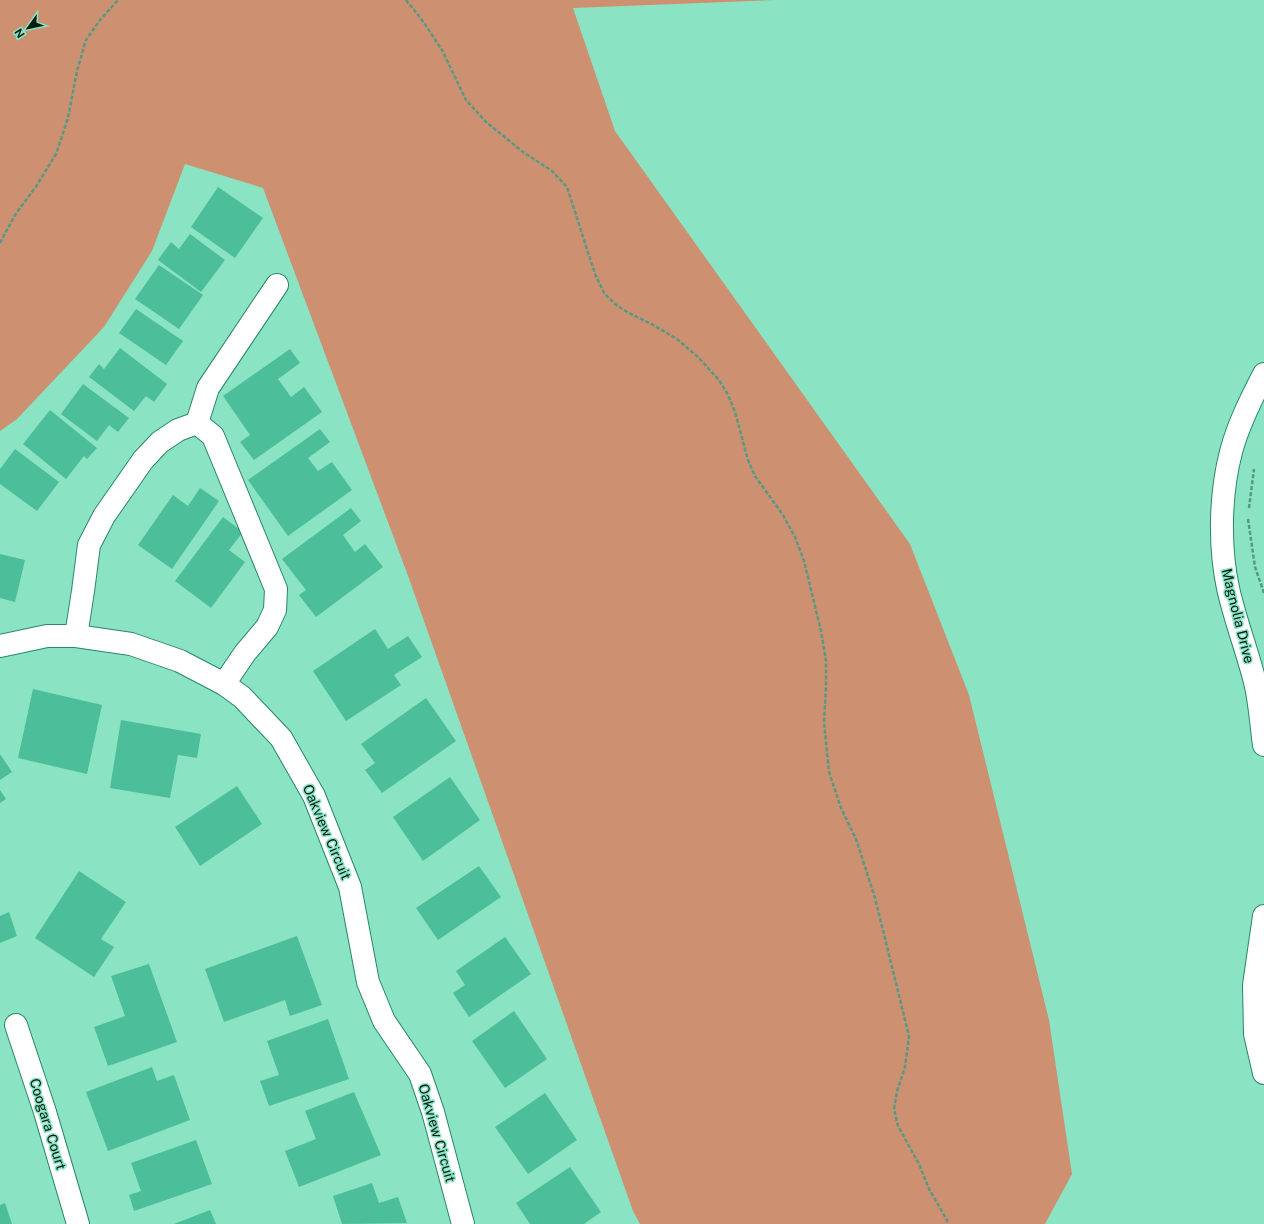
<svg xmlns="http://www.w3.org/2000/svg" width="1264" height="1224" font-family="'Public Sans',sans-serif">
	<rect width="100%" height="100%" fill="#8ae3c3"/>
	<path fill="#cd9172" d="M0,0H775L573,8L615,131L910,544L969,695L1049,1020L1072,1174L1045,1224H640L633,1211L407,573L263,188L185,164L152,251L104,327L17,419L0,431Z"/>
	<g fill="#4dbe9a">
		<path d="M218,187L263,218L235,258L191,227Z"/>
		<path d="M190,234L225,260L201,292L158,260L171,242L179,249Z"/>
		<path d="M159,265L203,295L179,329L135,299Z"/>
		<path d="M136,309L183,341L166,365L119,333Z"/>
		<path d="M120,348L167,384L154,402L146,396L134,411L89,377L99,364L104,369Z"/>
		<path d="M290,349L300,363L278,379L291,397L304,387L322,412L254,460L240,442L250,435L223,396Z"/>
		<path d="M83,384L129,418L118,432L109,425L97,441L61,414Z"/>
		<path d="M50,410L97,448L87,459L84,456L66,479L23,444Z"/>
		<path d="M320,429L330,442L308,458L318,471L332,462L352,490L288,536L248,480Z"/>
		<path d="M15,449L59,482L37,511L0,484V469Z"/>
		<path d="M200,488L219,501L172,569L138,545L173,495L188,506Z"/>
		<path d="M351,508L361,521L343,535L355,552L365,544L383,567L316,617L299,595L306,590L282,559Z"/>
		<path d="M223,517L243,532L229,550L245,562L211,608L175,581Z"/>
		<path d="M0,554L25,560L15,602L0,598Z"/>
		<path d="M375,629L388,649L408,636L422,657L394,675L401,685L346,721L313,671Z"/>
		<path d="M33,689L102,705L87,774L18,758Z"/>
		<path d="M426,698L456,741L382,793L365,770L375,763L361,744Z"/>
		<path d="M121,720L201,734L197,758L178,755L170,798L110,788Z"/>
		<path d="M0,754L12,772L0,780Z"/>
		<path d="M450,777L480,820L423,861L393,817Z"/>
		<path d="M237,786L262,824L200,866L175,827Z"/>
		<path d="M0,790L6,799L0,803Z"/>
		<path d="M479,866L501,897L438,940L416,908Z"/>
		<path d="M79,871L126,902L101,939L114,947L94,977L35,938Z"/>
		<path d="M9,912L17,936L0,943V916Z"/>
		<path d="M297,936L322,1005L290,1016L285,1000L224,1022L205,969Z"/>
		<path d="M505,937L531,974L469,1017L453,993L465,985L456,971Z"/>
		<path d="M149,964L177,1042L108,1066L94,1027L125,1016L111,976Z"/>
		<path d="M514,1011L547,1059L505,1088L472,1041Z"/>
		<path d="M328,1019L349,1079L269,1106L260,1081L279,1075L267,1041Z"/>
		<path d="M152,1067L157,1081L174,1075L190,1120L108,1151L86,1092Z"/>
		<path d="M354,1092L381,1155L299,1187L285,1151L316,1139L305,1111Z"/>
		<path d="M545,1093L577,1140L528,1174L495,1127Z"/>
		<path d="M196,1140L212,1184L134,1211L129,1195L141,1191L131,1163Z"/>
		<path d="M570,1167L601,1212L584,1224H530L516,1203Z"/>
		<path d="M372,1183L379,1203L398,1197L407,1223L342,1224L333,1196Z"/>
		<path d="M5,1203L12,1224H0V1205Z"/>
		<path d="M210,1210L216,1224H174Z"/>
	</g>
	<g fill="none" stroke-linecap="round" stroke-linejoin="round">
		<defs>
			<g id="minor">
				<path d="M1264,374C1251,399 1238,425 1231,452C1220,494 1219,546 1228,588C1235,620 1247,650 1255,682C1260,702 1261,724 1264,745"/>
				<path d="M197,423L208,388L277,285"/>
				<path d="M76,636L83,591L89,545L104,516L143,460L160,442L178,430L197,423L213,436L276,589L275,610L267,627L245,653L224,684"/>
				<path d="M0,646L47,636H76L131,644L180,661L224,684L242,697L281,738L314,796L350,887L368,982L384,1021L420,1074L433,1112L463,1224"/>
				<path d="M1264,916L1254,985L1255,1034L1264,1073"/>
				<path d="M16,1025L45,1112L78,1224"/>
			</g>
		</defs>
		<use href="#minor" stroke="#28876a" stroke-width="24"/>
		<g stroke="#579982" stroke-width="2.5" stroke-dasharray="4 2" stroke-linecap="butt">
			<path d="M406,0L422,20L442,50L466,100L486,122L523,152L552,171L567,187L595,274L604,293L615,304L627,312L655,326L677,339L698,357L719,380L728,395L735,412L748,460L755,476L783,515L795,537L804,561L821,631L826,661V688L824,722L829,772L841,808L856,839L875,898L909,1036L905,1067L897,1091L894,1109L898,1126L919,1164L929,1189L947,1220V1224"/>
			<path d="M0,243L15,215L37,185L56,154L68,118L77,71L86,40L100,20L118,0"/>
			<path d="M1249,508L1254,469"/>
			<path d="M1248,519L1255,567L1264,593"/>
		</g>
		<use href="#minor" stroke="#fff" stroke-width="22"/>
	</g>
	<g text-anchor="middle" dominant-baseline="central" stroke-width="3" stroke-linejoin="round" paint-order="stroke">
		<g font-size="14" fill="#011c13" stroke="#8ae3c3">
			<text transform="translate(1238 616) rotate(76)">Magnolia Drive</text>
			<text transform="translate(327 832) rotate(67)">Oakview Circuit</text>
			<text transform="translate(48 1124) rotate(73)">Coogara Court</text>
			<text transform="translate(437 1133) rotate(74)">Oakview Circuit</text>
		</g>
	</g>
	<g transform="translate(28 28) rotate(237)" stroke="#8ae3c3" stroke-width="3" paint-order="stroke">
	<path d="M0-3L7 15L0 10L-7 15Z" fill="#011c13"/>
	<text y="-6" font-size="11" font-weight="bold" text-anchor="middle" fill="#011c13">N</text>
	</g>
</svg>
